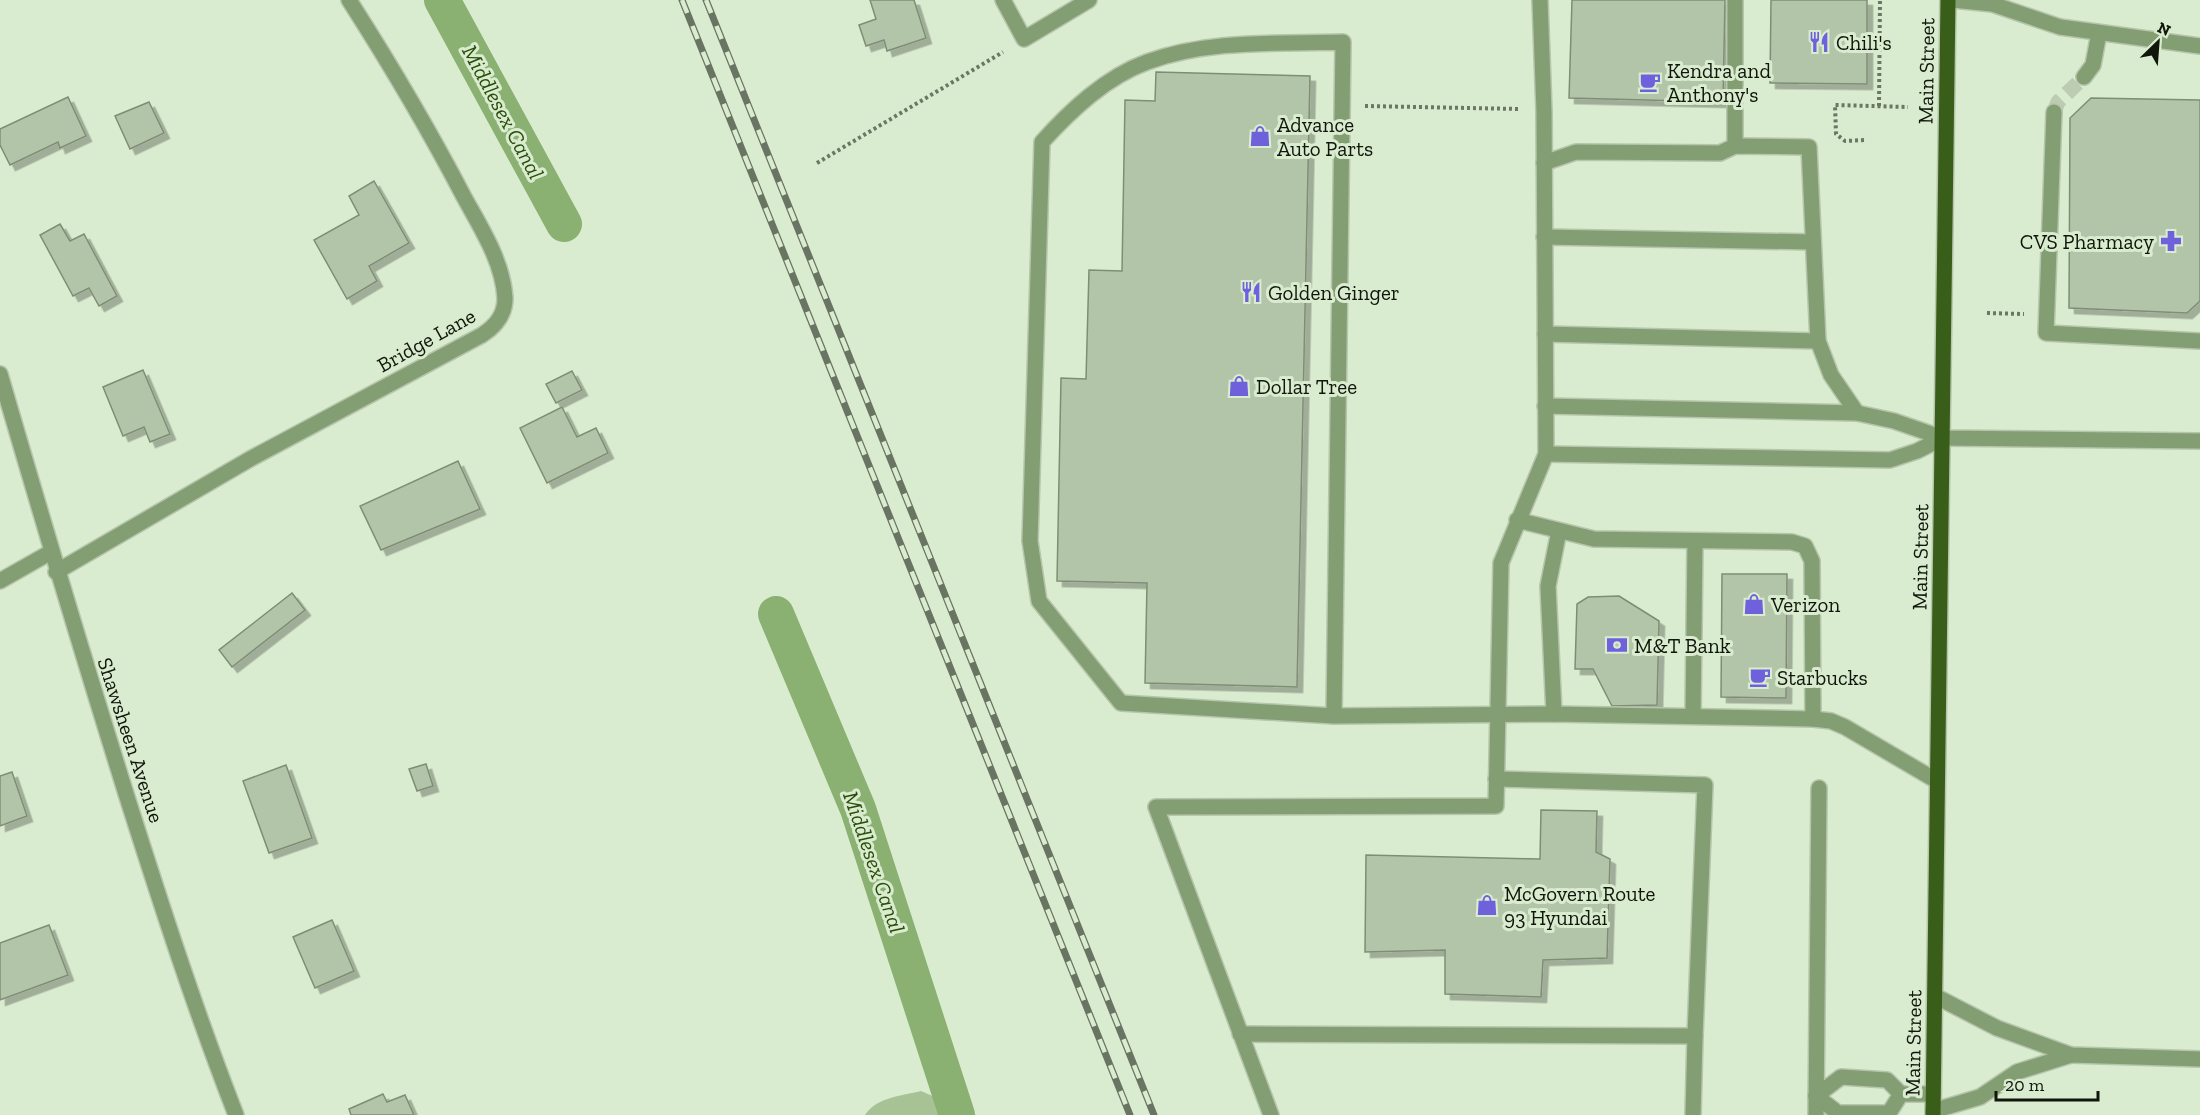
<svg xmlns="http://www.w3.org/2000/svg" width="2200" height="1115" font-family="'Zilla Slab',serif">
	<defs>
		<filter id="shadow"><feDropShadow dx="5.5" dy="5.5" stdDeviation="0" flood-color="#0004"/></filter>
	</defs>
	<rect width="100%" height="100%" fill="#daeccf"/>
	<path fill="#a7c396" d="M921,1091L976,1115H865C877,1097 901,1096 921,1091Z"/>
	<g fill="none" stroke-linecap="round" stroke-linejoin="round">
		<g stroke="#8ab072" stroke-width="36">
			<path d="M442,0L564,224"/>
			<path d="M776,614L858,809L957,1115"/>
		</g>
	</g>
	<g fill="#b3c5a8" stroke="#7e8e74" stroke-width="1.5" filter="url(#shadow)">
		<path d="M870,0H914L926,38L887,51L884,40L866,46L859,25L876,19Z"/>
		<path d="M1572,0H1725L1723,102L1569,98Z"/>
		<path d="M1771,0H1867V84L1770,83Z"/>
		<path d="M1156,72L1310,76L1297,687L1145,683L1147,583L1057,581L1061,378L1086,379L1089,270L1122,271L1125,100L1155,101Z"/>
		<path d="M68,97L86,136L60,148L58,142L10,165L0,145V129Z"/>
		<path d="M2091,98L2200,100V301L2187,313L2069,308L2070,118Z"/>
		<path d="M149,102L164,133L130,149L115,116Z"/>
		<path d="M374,181L409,243L369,266L377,281L347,299L314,240L359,215L349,196Z"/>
		<path d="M60,224L70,241L84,234L117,296L99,306L89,288L73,296L40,235Z"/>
		<path d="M143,370L170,434L150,442L144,427L123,436L103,387Z"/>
		<path d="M572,371L582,390L556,403L546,384Z"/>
		<path d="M562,407L577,437L596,428L608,453L547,483L520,428Z"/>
		<path d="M458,461L480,509L381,550L360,506Z"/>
		<path d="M1722,574H1787L1786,698L1721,697Z"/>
		<path d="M292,593L305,610L232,667L219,650Z"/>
		<path d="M1619,596L1659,621L1657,705L1612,706L1593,669H1575L1577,604L1588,597Z"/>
		<path d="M426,764L433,786L417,791L409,769Z"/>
		<path d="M286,765L312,838L269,853L243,781Z"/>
		<path d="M12,772L27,816L0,826V776Z"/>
		<path d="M1541,810L1597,811L1596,852L1610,859L1607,958L1543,960L1541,997L1445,994V950L1365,952L1366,855L1540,859Z"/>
		<path d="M332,920L354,971L315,988L293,937Z"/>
		<path d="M49,925L68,975L0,1000V943Z"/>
		<path d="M383,1094L387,1102L405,1095L414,1115H351L349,1109Z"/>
	</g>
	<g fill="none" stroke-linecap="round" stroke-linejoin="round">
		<path stroke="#bcccb2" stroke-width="15" stroke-dasharray="15 8" stroke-linecap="butt" d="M2054,112L2058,102L2084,77"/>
		<defs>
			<g id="minor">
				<path d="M1003,0L1024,39L1089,0"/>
				<path d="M1735,0V146"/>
				<path d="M1953,0L1992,4L2060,27L2200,46"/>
				<path d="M2084,77L2093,65L2099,33"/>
				<path d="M2054,112L2046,333L2200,341"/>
				<path d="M1544,163L1576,152L1720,153L1735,146L1809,147L1818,341L1831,375L1857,413"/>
				<path d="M1544,237L1813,242"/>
				<path d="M1545,334L1818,341"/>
				<path d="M0,374C41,515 83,656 127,797C161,904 195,1010 236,1115"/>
				<path d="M1545,406L1857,413L1894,421L1943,438L2200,441"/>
				<path d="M1546,454L1890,460L1917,451L1943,438"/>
				<path d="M56,572L250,459L482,335C496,326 505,315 505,298C503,262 481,228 464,197C429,130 390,64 349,0"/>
				<path d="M0,581L51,552"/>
				<path d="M1554,714L1548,586L1559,531"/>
				<path d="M1334,716L1343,42C1279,44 1209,39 1147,62C1106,77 1071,110 1042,142L1030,541L1039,601L1121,703L1334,716L1554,714L1813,719L1812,561L1805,546L1792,542L1594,539L1517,520"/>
				<path d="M1693,716L1695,541"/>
				<path d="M1813,719L1831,721L1845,727L1937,781"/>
				<path d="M1496,779L1705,785L1695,1036"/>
				<path d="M1935,996L1997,1028L2071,1055L2200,1059"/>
				<path d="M1240,1034L1695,1036L1693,1115"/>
				<path d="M1816,1096L1841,1077L1887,1080L1901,1094H1933"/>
				<path d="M1816,1096L1838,1113H1889L1901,1094"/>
				<path d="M1933,1111L1980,1097L2017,1072L2071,1055"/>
				<path d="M1271,1115L1156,807L1496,806L1501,563L1546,454L1544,112L1540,0"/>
				<path d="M1816,1115L1819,788"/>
			</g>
			<path id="major" d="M1933,1115L1948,0"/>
		</defs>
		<use href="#minor" stroke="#b6c5ac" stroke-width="18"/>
		<use href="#major" stroke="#b6c5ac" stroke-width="18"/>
		<g stroke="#6b7764" stroke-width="4" stroke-dasharray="3 3" stroke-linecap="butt">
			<path d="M1365,106L1520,109"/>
			<path d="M1879,106L1880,0"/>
			<path d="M1864,140L1845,141L1836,134L1835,105L1908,107"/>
			<path d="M817,163L1003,52"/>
			<path d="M1987,313L2024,314"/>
		</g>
		<use href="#minor" stroke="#839e72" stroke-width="15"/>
		<use href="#major" stroke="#395e1a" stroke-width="15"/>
		<defs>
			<g id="rail">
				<path d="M682,0L1130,1115"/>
				<path d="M706,0L1154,1115"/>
			</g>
		</defs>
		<use href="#rail" stroke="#697462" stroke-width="7"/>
		<use href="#rail" stroke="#daeccf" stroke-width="4.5" stroke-dasharray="14" stroke-linecap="butt"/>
	</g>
	<defs>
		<symbol id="restaurant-bare" viewBox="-9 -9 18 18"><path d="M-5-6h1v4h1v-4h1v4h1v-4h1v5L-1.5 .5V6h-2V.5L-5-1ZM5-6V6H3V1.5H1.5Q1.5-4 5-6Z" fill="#6e61db" stroke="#daeccf" stroke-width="2.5" paint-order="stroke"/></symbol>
		<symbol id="cafe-bare" viewBox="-9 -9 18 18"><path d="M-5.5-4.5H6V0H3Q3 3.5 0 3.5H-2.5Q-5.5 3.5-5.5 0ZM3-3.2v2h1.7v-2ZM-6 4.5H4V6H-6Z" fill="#6e61db" stroke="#daeccf" stroke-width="2.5" paint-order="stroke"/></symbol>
		<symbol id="shop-bare" viewBox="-9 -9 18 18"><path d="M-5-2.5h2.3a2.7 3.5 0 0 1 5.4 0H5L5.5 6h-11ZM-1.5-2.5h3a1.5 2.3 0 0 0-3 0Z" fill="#6e61db" stroke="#daeccf" stroke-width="2.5" paint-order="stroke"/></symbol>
		<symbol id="pharmacy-bare" viewBox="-9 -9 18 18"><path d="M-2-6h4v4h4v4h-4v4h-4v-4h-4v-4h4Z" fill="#6e61db" stroke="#daeccf" stroke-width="2.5" paint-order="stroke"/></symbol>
		<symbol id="bank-bare" viewBox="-9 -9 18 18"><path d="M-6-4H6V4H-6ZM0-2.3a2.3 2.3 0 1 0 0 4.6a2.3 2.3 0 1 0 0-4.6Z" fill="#6e61db" stroke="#daeccf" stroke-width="2.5" paint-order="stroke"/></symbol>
	</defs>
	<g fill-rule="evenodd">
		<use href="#restaurant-bare" x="1804" y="27" width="30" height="30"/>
		<use href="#cafe-bare" x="1635" y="67" width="30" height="30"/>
		<use href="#shop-bare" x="1245" y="121" width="30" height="30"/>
		<use href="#pharmacy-bare" x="2156" y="226" width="30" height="30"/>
		<use href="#restaurant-bare" x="1236" y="277" width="30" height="30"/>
		<use href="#shop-bare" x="1224" y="371" width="30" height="30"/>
		<use href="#shop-bare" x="1739" y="589" width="30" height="30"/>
		<use href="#bank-bare" x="1602" y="630" width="30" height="30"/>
		<use href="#cafe-bare" x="1745" y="662" width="30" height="30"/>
		<use href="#shop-bare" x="1472" y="890" width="30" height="30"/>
	</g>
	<g text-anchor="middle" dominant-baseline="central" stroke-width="6" stroke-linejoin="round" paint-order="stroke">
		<g font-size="21" fill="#10160c" stroke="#daeccf" text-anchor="start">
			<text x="1836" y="42">Chili's</text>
			<text x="1667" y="70">Kendra and<tspan x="1667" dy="24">Anthony's</tspan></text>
			<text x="1277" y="124">Advance<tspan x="1277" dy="24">Auto Parts</tspan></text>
			<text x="2154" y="241" text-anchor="end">CVS Pharmacy</text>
			<text x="1268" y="292">Golden Ginger</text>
			<text x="1256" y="386">Dollar Tree</text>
			<text x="1771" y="604">Verizon</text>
			<text x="1634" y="645">M&amp;T Bank</text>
			<text x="1777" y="677">Starbucks</text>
			<text x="1504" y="893">McGovern Route<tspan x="1504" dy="24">93 Hyundai</tspan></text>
		</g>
		<g font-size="21" fill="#10160c" stroke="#daeccf">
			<text transform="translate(1926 71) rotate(-89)">Main Street</text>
			<text transform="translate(426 340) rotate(-29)">Bridge Lane</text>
			<text transform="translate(1920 557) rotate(-89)">Main Street</text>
			<text transform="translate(131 740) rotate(72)">Shawsheen Avenue</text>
			<text transform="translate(1913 1043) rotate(-89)">Main Street</text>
		</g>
		<g font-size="22" font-style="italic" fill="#2a4d0a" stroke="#daeccf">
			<text transform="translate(503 112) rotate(62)">Middlesex Canal</text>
			<text transform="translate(874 862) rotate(71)">Middlesex Canal</text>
		</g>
	</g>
	<g transform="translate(2158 42) rotate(25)" stroke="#daeccf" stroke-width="4.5" paint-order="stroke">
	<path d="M0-4.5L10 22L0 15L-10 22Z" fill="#10160c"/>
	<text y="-9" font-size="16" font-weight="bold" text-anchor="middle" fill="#10160c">N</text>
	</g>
	<path d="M1996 1091v9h102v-9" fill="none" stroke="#10160c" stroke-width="3"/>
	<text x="2005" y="1091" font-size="18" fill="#10160c" stroke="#daeccf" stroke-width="4.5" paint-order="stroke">20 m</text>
</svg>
